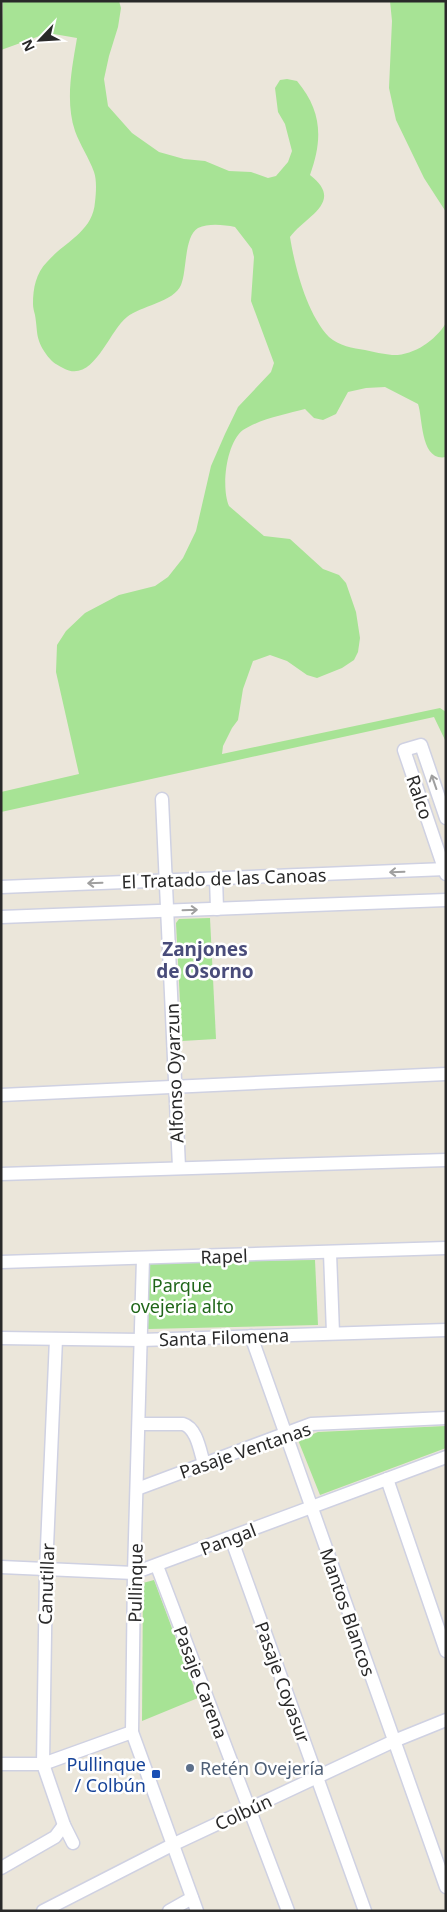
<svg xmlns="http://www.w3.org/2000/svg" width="447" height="1912" font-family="'Noto Sans',sans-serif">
	<rect width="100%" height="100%" fill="#ebe6da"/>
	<g fill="#a7e395">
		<path d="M3,1H119L121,8L118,27L109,56L104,79L108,106L132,133L159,152L184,159L205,161L229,171L251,172L268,178L276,176L288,162L292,151L285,124L278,112L275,88L280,80L287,79L297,81C322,111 323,139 310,175C345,202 306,216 290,237C295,268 307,314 329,337C339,346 353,348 365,350C374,352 383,354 392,355C413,356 435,341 446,323V457C420,462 423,418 418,404L385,387L366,388L348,392L336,414L323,420L314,418L305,409C286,414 260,419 243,430C226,443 221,488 229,506L264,536L290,539L323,569L339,575L346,583L356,612L360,638L358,652L354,660L342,668L317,678L307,675L287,661L270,655L253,661L243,689L238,720L232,728L223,746L222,754L440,708L446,712V742L434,717L1,812V792L79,774L56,672L57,645L66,631L85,613L119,595L155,586L168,577L183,558L196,531L211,466L225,434L238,407L271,372L274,363L251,301L254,257L252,249L235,227C224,225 209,223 198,228C184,236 187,271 181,285C174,302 140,306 127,317C108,332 93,385 63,368C55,364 51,361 46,354C35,338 38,332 35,315C34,311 33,308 33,304C33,288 36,273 47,262C64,242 93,232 95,202C96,194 97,180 94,172C89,158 80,145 75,131C65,101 72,68 77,38L48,33L1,50Z"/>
		<path d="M390,1H446V212L424,178L396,120L389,88L392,21Z"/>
		<path d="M210,918L216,1039L182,1041L176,923L179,919Z"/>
		<path d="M315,1260L318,1325L148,1329L149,1262Z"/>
		<path d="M446,1426V1448L320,1495L298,1440L318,1432Z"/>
		<path d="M154,1580L198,1698L142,1721L143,1583Z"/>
	</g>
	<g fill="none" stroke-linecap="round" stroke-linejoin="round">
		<defs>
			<g id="minor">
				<path d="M162,799L179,1167"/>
				<path d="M446,818L421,745L404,750L446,874"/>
				<path d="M216,878L217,909"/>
				<path d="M1,887L446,869"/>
				<path d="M1,917L446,900"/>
				<path d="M1,1095L446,1074"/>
				<path d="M1,1174L446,1160"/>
				<path d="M330,1253L333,1333"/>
				<path d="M143,1258L134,1573L132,1732L197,1911"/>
				<path d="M1,1262L446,1248"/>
				<path d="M251,1336L446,1887"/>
				<path d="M1,1338L141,1340L446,1330"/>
				<path d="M56,1339L46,1570L43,1764L64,1825L73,1843"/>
				<path d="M139,1424H183C197,1428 200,1451 204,1464"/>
				<path d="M387,1479L446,1651"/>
				<path d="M137,1489L311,1424L446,1418"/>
				<path d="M231,1538L365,1911"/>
				<path d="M157,1566L288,1911"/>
				<path d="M1,1567L134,1573L446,1457"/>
				<path d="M1,1764H43L132,1732"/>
				<path d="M1,1868L55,1837L64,1825"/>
				<path d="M43,1911L172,1845L394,1741L446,1720"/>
				<path d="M169,1911L192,1898"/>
			</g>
		</defs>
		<use href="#minor" stroke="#cfd1e2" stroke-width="15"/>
		<use href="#minor" stroke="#fff" stroke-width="12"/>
	</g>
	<defs><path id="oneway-shaft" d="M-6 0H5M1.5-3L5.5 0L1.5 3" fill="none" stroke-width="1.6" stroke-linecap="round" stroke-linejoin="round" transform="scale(1.25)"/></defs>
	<g stroke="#9f9f9f">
		<use href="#oneway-shaft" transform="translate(434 782) rotate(-109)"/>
		<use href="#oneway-shaft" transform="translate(397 872) rotate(178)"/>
		<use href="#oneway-shaft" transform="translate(95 883) rotate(178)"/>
		<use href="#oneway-shaft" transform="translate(190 910) rotate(-2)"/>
	</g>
	<circle fill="#5c6f8a" stroke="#fff" stroke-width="2" cx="190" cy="1768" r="5"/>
	<rect fill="#1a4fb4" stroke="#fff" stroke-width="2" x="151" y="1769" width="10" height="10" rx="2.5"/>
	<g text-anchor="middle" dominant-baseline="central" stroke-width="5" stroke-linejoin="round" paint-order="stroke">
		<g font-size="18" fill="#292929" stroke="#fff">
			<text transform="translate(420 797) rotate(71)">Ralco</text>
			<text transform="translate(224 878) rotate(-2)">El Tratado de las Canoas</text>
			<text transform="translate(174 1073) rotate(-92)">Alfonso Oyarzun</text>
			<text transform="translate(224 1256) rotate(-2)">Rapel</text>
			<text transform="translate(224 1337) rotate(-2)">Santa Filomena</text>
			<text transform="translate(245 1450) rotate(-19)">Pasaje Ventanas</text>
			<text transform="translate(228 1539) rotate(-21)">Pangal</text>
			<text transform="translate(135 1583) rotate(-89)">Pullinque</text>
			<text transform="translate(46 1584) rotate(-88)">Canutillar</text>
			<text transform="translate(348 1612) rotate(71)">Mantos Blancos</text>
			<text transform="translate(201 1682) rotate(69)">Pasaje Carena</text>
			<text transform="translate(283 1682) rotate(70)">Pasaje Coyasur</text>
			<text transform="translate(243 1812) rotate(-25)">Colbún</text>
		</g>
		<g font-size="18" fill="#206619" stroke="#fff">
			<text x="182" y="1285">Parque<tspan x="182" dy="21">ovejeria alto</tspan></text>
		</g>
		<g font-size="18" fill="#164399" stroke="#fff" text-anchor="end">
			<text x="146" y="1764">Pullinque<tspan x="146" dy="21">/ Colbún</tspan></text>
		</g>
		<g font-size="18" fill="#4e5e75" stroke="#fff" text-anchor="start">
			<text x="200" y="1768">Retén Ovejería</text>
		</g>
		<g font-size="19" font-weight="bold" fill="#494c7a" stroke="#fff">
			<text x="205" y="949">Zanjones<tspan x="205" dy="22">de Osorno</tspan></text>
		</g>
	</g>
	<rect width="447" height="1912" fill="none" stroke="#292929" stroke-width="5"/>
	<g transform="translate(40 40) rotate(245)" stroke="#ffffff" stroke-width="4" paint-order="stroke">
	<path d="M0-4L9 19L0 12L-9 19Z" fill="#292929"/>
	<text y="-8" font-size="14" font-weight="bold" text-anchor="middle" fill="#292929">N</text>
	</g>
</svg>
